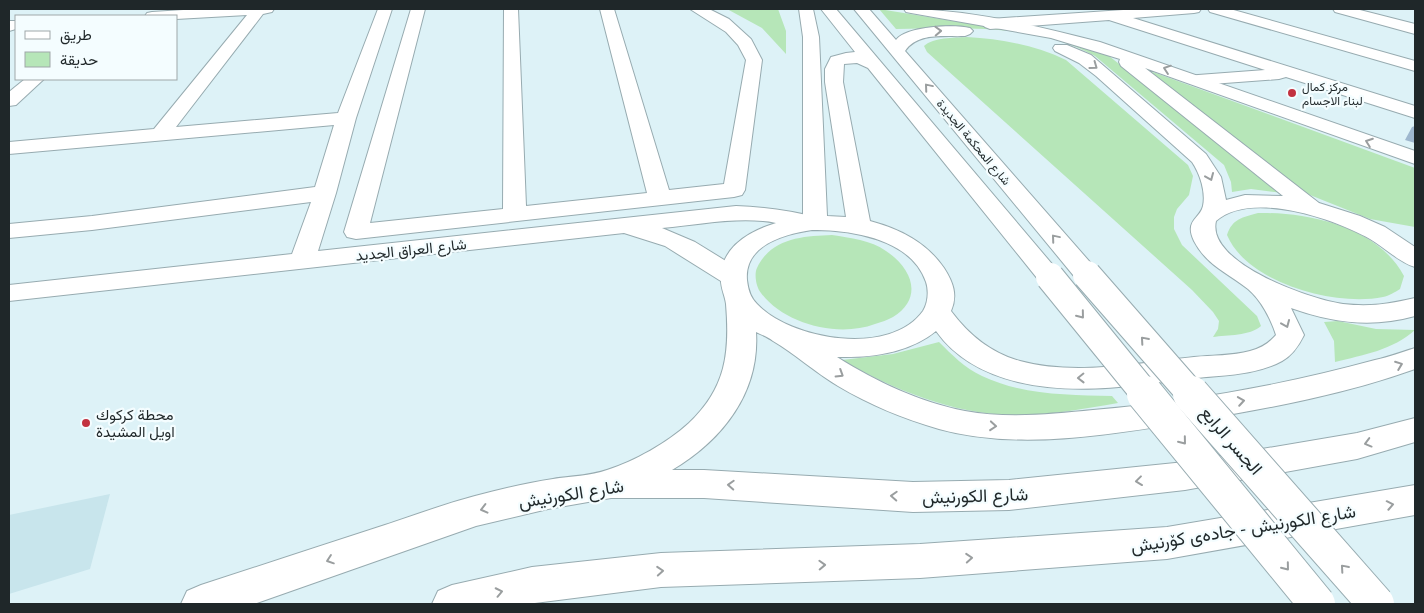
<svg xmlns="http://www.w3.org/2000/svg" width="1424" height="613" font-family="'Open Sans',Vazirmatn,sans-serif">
	<rect width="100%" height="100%" fill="#ddf2f7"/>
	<path fill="#c8e5ec" d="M110,494L90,569L9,594V515Z"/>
	<g fill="#b6e6b8">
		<path d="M727,9H778L786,31V54L762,28Z"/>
		<path d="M879,9L1052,37L1095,49L1109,56L1283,193L1251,189L1232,192L1231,182L1224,165L1095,56C1035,23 962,28 896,29Z"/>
		<path d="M967,37C1001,39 1035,45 1066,60L1188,165L1193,176L1189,195L1177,209L1174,217V229L1182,245L1257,316L1261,326C1250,336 1227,335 1213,337L1218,329L1219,321L1213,312L1192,290L927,52L924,46C934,37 953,38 967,37Z"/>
		<path d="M1153,72L1415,168V227L1370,219L1295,189L1148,74Z"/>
		<path d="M1258,213C1309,212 1378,227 1404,276L1400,289C1395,292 1389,296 1383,297C1335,307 1247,283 1227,235C1232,219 1243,217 1258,213Z"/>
		<path d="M832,235C850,238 871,240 886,251C912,268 924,298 893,317C888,320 881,322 875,324C838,338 784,324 761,293C756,287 754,274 757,268C771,238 803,236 832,235Z"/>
		<path d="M1338,321L1376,329L1415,330C1393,350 1363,355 1335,362L1334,341L1324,322Z"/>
		<path d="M939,342C952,355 965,368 982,376C1022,395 1068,395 1112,396L1118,403C1082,409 1047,416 1011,415C953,414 892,389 842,360L893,354Z"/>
	</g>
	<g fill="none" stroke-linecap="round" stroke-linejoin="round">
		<defs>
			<g id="street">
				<path d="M199,9H274L272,12L263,14L176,127L338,113L378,9H392L356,118L336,193L318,251L736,206C765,207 792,211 820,218L824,223L820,228C802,233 782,222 763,221C729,218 696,225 662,228L695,242L742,271L746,277L742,283L733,285L724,283L665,246L624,233L9,301V285L292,254L311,202L92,230L9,238V224L92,216L315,187L334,125L9,154V142L154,129L247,15L176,19V16H145L147,13L152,12Z"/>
				<path d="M411,9H425L370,223L503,209L504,9H518L526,206L647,193L600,9H614L669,190L724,184L746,60L738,45L726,32L690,9H709L729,19L751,39L762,60L745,190L742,195L734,197L356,239L347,237L344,232Z"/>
				<path d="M1138,9H1201L1199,12L1194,13L1133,18L1415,106V118L1286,77L1279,79L1198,85L1192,84L1189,80L1192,76L1198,75L1265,70L1109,20L990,29L985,27L982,24L985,21L990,19Z"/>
				<path d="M1208,9H1230L1415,61V71L1210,12Z"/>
				<path d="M1333,9H1356L1415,24V34L1335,12Z"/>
				<path d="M9,21H16V29L9,31Z"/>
				<path d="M25,79H44L16,105L9,106V92Z"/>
			</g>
			<g id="primary">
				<path d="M799,9H813L819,37L827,216L846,217L825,82V69L831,57L846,53L855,52L821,9H836L1063,277L1059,283L1050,285L1041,283L868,68L857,63L844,64L843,82L870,221C900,229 926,242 944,268C953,282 958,295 951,311C969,335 991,353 1020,361C1075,376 1138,363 1194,357C1212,355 1233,356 1250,351C1261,348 1269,343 1276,335C1271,319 1261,300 1248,289C1228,273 1207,266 1194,241C1184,220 1200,219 1203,206C1206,192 1200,174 1192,162L1096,76L1079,63L1055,51L1053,48L1055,45H1067L1091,55L1206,154L1221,177L1226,200L1245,195L1283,196L1121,66L1119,62L1120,59L1051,38L911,13L906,12L904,9C967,9 1038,26 1100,42L1415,151V164L1145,68L1319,203L1360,216L1385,227L1415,247V267C1400,263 1384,247 1370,239C1335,219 1251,190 1216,221C1206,263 1311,300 1343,304C1370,307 1389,304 1415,298V316C1372,328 1333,323 1291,308L1304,335C1299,345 1293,355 1282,361C1257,375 1225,375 1197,378C1138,385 1077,396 1018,382C985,374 956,359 936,331C909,353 871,358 837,357C877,382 919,402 965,411C1007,419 1052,414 1093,410C1188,402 1284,385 1375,360C1389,357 1402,352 1415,348V369C1348,393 1276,407 1205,419C1121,433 1022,452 939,429C904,419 870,405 838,386C815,372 795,354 773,341C768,337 762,335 756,332C760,392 723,440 672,470H704L913,482L1009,480L1185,462L1357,433L1415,418V442L1357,459L1185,490L1009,510L913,512L704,498H611L548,509L476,526L254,604H181L187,591L201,585C262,565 324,545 385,525C415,515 445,504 475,496C501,489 527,483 553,479C570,476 591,476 607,470C635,461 667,443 689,423C726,388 730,353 726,304C725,295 720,287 721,277C722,237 770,222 803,217V37ZM812,230C850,230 911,238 926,282C929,291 928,303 923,311C890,357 791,340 757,304C750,297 748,289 747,280C744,245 785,234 812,230Z"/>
				<path d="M854,9H869L896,40C906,26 954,24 970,28L973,31L970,34L965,36C944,37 918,32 905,51L1096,269L1100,275L1096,281L1087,283L1078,281Z"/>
				<path d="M1415,485V515L1167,559L920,578L661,587L527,604H432L438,591L452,585L532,567L661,553L920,544L1167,527Z"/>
			</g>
		</defs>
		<use href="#street" stroke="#97abb0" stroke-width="2"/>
		<use href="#primary" stroke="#97abb0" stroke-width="2"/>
		<use href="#street" fill="#fff" fill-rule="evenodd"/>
		<use href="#primary" fill="#fff" fill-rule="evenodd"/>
		<defs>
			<g id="primary-bridge-far1">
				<path d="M1087,275L1192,395"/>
				<path d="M1050,277L1146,395"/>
			</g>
			<g id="primary-bridge">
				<path d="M1145,394L1317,604"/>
				<path d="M1191,394L1376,604"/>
			</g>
		</defs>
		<use href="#primary-bridge-far1" stroke="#97abb0" stroke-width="30" stroke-linecap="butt"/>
		<use href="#primary-bridge" stroke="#97abb0" stroke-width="38" stroke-linecap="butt"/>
		<use href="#primary-bridge-far1" stroke="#fff" stroke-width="28"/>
		<use href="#primary-bridge" stroke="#fff" stroke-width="36"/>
	</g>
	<path fill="#9eb7ce" d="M1415,126V143L1405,140L1412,127Z"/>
	<defs><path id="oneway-chevron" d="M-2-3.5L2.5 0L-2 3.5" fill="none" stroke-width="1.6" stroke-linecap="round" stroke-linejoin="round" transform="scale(1.25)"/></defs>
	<g stroke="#9a9e9f">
		<use href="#oneway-chevron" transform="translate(938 31) rotate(-2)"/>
		<use href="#oneway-chevron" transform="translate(1094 66) rotate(36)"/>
		<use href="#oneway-chevron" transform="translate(1167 69) rotate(-161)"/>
		<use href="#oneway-chevron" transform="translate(928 87) rotate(-130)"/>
		<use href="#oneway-chevron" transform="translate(1369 142) rotate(-160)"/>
		<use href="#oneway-chevron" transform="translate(1210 177) rotate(67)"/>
		<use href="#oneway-chevron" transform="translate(1055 238) rotate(-130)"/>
		<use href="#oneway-chevron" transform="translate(1081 315) rotate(51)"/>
		<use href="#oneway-chevron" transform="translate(1286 324) rotate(67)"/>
		<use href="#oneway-chevron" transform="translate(1144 340) rotate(-131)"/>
		<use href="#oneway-chevron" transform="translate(1399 365) rotate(-21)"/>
		<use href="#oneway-chevron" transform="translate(840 374) rotate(32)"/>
		<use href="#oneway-chevron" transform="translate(1081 378) rotate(179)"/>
		<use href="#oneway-chevron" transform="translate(1241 401) rotate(-9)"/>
		<use href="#oneway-chevron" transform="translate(993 426) rotate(5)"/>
		<use href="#oneway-chevron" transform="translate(1183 441) rotate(51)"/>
		<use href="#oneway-chevron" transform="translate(1368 443) rotate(165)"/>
		<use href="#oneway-chevron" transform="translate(1139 481) rotate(173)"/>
		<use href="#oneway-chevron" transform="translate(731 485) rotate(-177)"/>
		<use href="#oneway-chevron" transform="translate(894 496) rotate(-177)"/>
		<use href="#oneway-chevron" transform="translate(1390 505) rotate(-11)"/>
		<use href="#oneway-chevron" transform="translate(484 509) rotate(166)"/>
		<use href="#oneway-chevron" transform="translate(969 558) rotate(-4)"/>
		<use href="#oneway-chevron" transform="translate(330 560) rotate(161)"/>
		<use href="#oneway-chevron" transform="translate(822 565) rotate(-2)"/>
		<use href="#oneway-chevron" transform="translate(1286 567) rotate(51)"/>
		<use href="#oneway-chevron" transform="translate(1344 568) rotate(-131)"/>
		<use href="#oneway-chevron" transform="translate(660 571) rotate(-4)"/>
		<use href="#oneway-chevron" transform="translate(499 592) rotate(-12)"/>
	</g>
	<g fill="#c23240" stroke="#f4fdff" stroke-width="2">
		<circle cx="1292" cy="93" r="5"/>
		<circle cx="86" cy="423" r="5"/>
	</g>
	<g text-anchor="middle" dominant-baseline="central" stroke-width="4.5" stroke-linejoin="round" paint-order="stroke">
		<g font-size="12" fill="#1f2729" stroke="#f4fdff" text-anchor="start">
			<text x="1302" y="86">مركز كمال<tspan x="1302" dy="14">لبناء الاجسام</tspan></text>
		</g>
		<g font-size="12" fill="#1f2729" stroke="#f4fdff">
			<text transform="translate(974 142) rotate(50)">شارع المحكمة الجديدة</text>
		</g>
		<g font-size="15" fill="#1f2729" stroke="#f4fdff">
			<text transform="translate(411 249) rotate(-6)">شارع العراق الجديد</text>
		</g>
		<g font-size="15" fill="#1f2729" stroke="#f4fdff" text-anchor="start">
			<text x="96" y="414">محطة كركوك<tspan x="96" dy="17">اويل المشيدة</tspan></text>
		</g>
		<g font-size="18" fill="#1f2729" stroke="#f4fdff">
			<text transform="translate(1232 440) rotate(49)">الجسر الرابع</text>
			<text transform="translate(571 493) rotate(-9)">شارع الكورنيش</text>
			<text transform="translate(975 495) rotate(-2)">شارع الكورنيش</text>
			<text transform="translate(1243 528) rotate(-9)">شارع الكورنيش - جادەی کۆرنیش</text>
		</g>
	</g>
	<rect width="1424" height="613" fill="none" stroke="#1f2729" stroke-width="20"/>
	<rect x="15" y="15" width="162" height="65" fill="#f4fdff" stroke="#9fa7a9"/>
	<rect x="25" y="31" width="25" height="8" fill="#ffffff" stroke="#9fa7a9"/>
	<text x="60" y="40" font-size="15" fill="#1f2729">طريق</text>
	<rect x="25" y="52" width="25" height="15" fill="#b6e6b8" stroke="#9fa7a9"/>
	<text x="60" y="65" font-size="15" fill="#1f2729">حديقة</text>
</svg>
